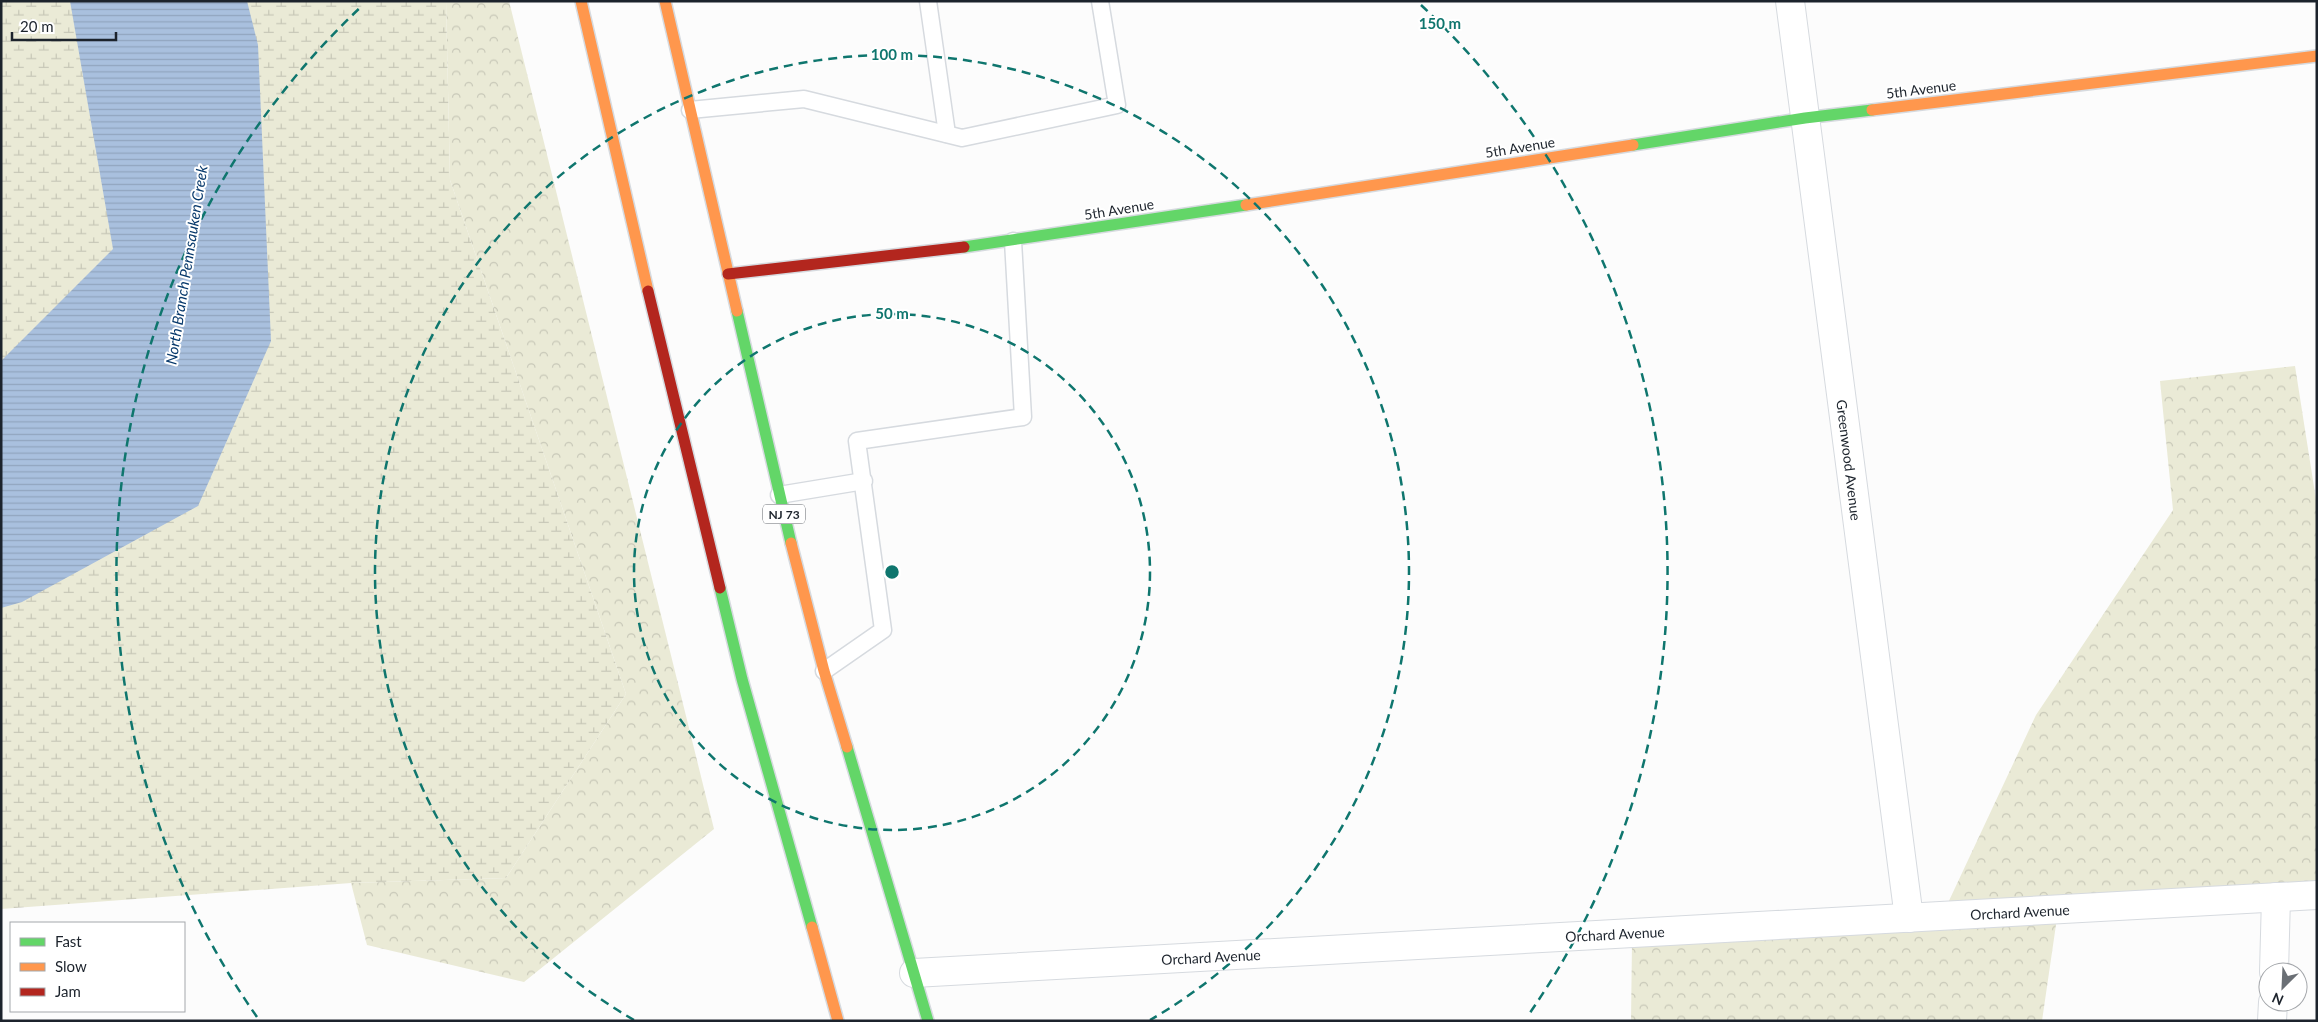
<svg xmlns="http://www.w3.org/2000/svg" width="2318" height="1022" font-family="Lato,sans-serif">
	<defs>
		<pattern id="forest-crowns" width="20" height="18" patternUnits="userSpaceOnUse" patternTransform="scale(1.25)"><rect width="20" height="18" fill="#eaead6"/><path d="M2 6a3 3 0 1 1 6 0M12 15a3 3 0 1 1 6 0" fill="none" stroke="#c8c8b8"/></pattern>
		<pattern id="wetland-marsh" width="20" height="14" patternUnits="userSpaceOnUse" patternTransform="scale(1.25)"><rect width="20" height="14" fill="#eaead6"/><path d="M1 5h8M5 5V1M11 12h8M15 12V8" fill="none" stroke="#c8c8b8"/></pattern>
		<pattern id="water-rules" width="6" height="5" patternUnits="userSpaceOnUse" patternTransform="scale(1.25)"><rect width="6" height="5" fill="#a9c0de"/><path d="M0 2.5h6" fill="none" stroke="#91a5bf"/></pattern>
	</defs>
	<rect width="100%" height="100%" fill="#fcfcfc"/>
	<g fill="url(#forest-crowns)">
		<path d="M446,1H509L714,829L524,982L367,945L351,883L506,878L626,694L450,180Z"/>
		<path d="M2295,366L2317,506V893L2058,911L2042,1021H1631L1632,942L1940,920L2036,715L2173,510L2160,381Z"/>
	</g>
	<path fill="url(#wetland-marsh)" d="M1,1H446L450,180L626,694L506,878L351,883L1,909Z"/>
	<path fill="url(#water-rules)" d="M70,1H247L258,45L271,341L198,506L22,602L1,608V361L113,249Z"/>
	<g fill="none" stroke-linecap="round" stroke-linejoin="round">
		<defs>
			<g id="lane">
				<path d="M928,1L947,134"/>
				<path d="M690,110L804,99L962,138L1117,105L1100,1"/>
				<path d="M779,495L864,481"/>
				<path d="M824,671L883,630L857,441L1023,417L1013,241"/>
			</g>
			<g id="street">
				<path d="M1790,1L1909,918"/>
				<path d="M2274,972L2276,897"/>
				<path d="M914,973L2317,895"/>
				<path d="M2272,1021L2273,1002"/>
			</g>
			<g id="fast">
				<path d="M1633,145L1805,118L1872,110"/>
				<path d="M964,247L1246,205"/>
				<path d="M737,311L791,543"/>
				<path d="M720,588L742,679L812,927"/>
				<path d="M847,747L928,1021"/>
			</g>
			<g id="slow">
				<path d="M581,1L648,291"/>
				<path d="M665,1L737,311"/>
				<path d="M1872,110L2317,56"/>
				<path d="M1246,205L1633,145"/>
				<path d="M791,543L824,671L847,747"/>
				<path d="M812,927L838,1021"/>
			</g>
			<g id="jam">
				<path d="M728,274L964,247"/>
				<path d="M648,291L720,588"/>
			</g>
		</defs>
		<use href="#lane" stroke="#d6dadf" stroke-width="19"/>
		<use href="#street" stroke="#d6dadf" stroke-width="30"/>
		<use href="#fast" stroke="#d6dadf" stroke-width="14"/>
		<use href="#slow" stroke="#d6dadf" stroke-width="14"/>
		<use href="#jam" stroke="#d6dadf" stroke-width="14"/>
		<use href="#lane" stroke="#fff" stroke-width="16"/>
		<use href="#street" stroke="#fff" stroke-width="28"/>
		<use href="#fast" stroke="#63d668" stroke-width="11"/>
		<use href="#slow" stroke="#ff974d" stroke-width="11"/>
		<use href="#jam" stroke="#b3261e" stroke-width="11"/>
	</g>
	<g fill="none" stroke="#0f766e" stroke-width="2.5" stroke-dasharray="9 6">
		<circle cx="892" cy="572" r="258"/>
		<path d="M634 1020A517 517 0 1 1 1150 1020"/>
		<path d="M257 1017A775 775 0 0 1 363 5M1421 5A775 775 0 0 1 1527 1017"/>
	</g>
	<g text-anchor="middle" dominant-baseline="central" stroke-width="4" stroke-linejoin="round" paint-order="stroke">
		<rect fill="#fff" stroke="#60656b" stroke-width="1" x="763" y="504.5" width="42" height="19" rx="4"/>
		<g font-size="12" font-weight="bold" fill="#1c232c">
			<text x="784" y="514">NJ 73</text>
		</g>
		<g font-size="14" fill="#1c232c" stroke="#fff">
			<text transform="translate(1921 89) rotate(-7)">5th Avenue</text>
			<text transform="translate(1520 147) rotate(-9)">5th Avenue</text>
			<text transform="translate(1119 209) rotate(-9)">5th Avenue</text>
			<text transform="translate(1849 460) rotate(83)">Greenwood Avenue</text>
			<text transform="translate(2020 912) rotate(-3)">Orchard Avenue</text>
			<text transform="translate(1615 934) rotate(-3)">Orchard Avenue</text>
			<text transform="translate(1211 957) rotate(-3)">Orchard Avenue</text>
		</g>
		<g font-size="15" font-style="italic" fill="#06386b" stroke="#fff">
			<text transform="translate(186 265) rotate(-81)">North Branch Pennsauken Creek</text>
		</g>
	</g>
	<circle cx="892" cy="572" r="8" fill="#0f766e" stroke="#fff" stroke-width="2.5"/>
	<g font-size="15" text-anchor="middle" font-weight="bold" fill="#0f766e" stroke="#fff" stroke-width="4" stroke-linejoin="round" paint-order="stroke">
		<text x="1440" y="29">150 m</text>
		<text x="892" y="60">100 m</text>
		<text x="892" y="319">50 m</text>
	</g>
	<rect width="2318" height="1022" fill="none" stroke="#1c232c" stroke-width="5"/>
	<rect x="10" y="922" width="175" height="90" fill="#ffffff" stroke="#a4a7ab"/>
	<rect x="20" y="938" width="25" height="8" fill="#63d668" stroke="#a4a7ab"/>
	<text x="55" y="947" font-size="15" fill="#1c232c">Fast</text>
	<rect x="20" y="963" width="25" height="8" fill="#ff974d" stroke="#a4a7ab"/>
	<text x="55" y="972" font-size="15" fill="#1c232c">Slow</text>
	<rect x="20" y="988" width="25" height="8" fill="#b3261e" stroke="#a4a7ab"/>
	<text x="55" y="997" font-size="15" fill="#1c232c">Jam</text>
	<g transform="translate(2283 987) rotate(204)"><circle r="24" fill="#ffffff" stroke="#a4a7ab"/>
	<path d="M0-4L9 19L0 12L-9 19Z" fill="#6a6f75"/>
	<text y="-8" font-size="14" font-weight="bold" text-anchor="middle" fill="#1c232c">N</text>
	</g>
	<path d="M12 32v8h104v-8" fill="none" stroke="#1c232c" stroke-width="2.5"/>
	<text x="20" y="32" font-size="15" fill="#1c232c" stroke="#ffffff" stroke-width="4" paint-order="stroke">20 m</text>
</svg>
